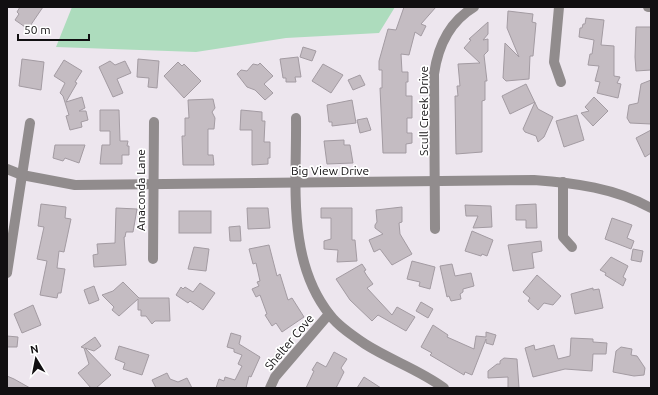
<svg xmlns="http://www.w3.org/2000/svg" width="658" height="395" font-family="Ubuntu,sans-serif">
	<rect width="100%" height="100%" fill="#ede6ee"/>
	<path fill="#addcbd" d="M72,7H395L379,33L286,38L196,52L56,47Z"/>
	<g fill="#c4bcc2" stroke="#a39ba2">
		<path d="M20,7H43L28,29L15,20L19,14L17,12Z"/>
		<path d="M404,7H436L421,24L426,26L421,36L415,32L409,55L401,54L402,72H408V82H406V96H412V118H407V133H412V143L406,144V153H383L380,88H382V70H379V61L388,29L396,30Z"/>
		<path d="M508,11L533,14L532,22L536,23L533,56H530L529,79L506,81L503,78L505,43L519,57L507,28Z"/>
		<path d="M586,18L604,20L601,45L614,46V76L620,77L617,83L621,84L618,98L597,93L600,82L595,81L599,66L588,65L590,54H592L594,40L579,37L580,28H582L583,24H585Z"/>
		<path d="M488,22V34L483,40L488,39V51L484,55L487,81H485V100L482,101V152L456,154L455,96H458L457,86H460L458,64L480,63L464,48L471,40L469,39Z"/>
		<path d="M636,27H651V70L636,71L635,57Z"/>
		<path d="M303,47L316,51L312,61L300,57Z"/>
		<path d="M298,57L301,77H295L296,82H286V78H283L280,59Z"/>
		<path d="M22,59L44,62L41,90L19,86Z"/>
		<path d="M138,59L159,61L157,88L148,87L149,78L137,77Z"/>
		<path d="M64,60L82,71L75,82L77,83L66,102L82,97L85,108L79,111H86L88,120L81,122L82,127L70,130L66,116L69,115L63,96L60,93L65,83L54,76Z"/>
		<path d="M110,61L115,65L125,61L131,73L117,79L123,93L113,97L99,67Z"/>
		<path d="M178,62L182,66L184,64L201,81L184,98L164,76Z"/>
		<path d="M260,63L273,76L264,84L273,93L265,100L255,90L247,87L237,74L241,70L247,71L253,64L258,65Z"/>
		<path d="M323,64L343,75L331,93L312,81Z"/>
		<path d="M360,75L365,85L353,90L348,80Z"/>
		<path d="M651,80V124L630,123L627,118L629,105L638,103L641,84Z"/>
		<path d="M526,84L538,109L553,117L544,137L538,142L536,136L525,132L523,129L535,102L510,114L502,96Z"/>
		<path d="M594,97L608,111L593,126L581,113L589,111L585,107Z"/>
		<path d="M213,99L215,108L212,112L215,118L214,129H208V155H213L214,165H183L182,136H185V118H189L188,100Z"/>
		<path d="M352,100L356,123L332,126V122H329L327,105Z"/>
		<path d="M100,110H119L120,141H128L127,146H129V155H122V164H100L102,145H110V131H100Z"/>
		<path d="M241,110L262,112V121H265L264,142H270V158H268V164L252,165V130H240Z"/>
		<path d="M577,115L584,140L564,147L556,121Z"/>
		<path d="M367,118L371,130L360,133L357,120Z"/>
		<path d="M651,130V153L645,157L636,138Z"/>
		<path d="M344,140V145H350L353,163L327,164L324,141Z"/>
		<path d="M55,145H85L79,163L65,158L63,161L53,158Z"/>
		<path d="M41,204L66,207L65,218L71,219L64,252L59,251L57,268L65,269L61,293H58L57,298L40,295L47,261L37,259L44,227L38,226Z"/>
		<path d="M536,204L537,228H526V220H516V205Z"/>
		<path d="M465,205L491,206L492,227L473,228L478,216H466Z"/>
		<path d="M402,207V222L399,223L400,234L412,254L392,265L380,249L374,252L369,240L383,234L375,228V225L377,222L376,210Z"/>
		<path d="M116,208L137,209L133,232H126L125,237H124L126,265L94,267L93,255L98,254L97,244L115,243Z"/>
		<path d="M247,208H268L270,228L248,229Z"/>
		<path d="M321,208H352V240H355L357,261L337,262L338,250L324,249V241L331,239V218H321Z"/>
		<rect x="179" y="211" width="32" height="22"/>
		<path d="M612,218L632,225L627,238L634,241L631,249L605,239Z"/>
		<path d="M240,226L241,241H230L229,227Z"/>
		<path d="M472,231L493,240L487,256L482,254L481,256L465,251Z"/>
		<path d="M541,241L542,251L532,253L534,268L513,271L508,245Z"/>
		<path d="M269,245L277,276L280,274L288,300L292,298L304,317L282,332L276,323L272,326L265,315L267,314L260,295L256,297L252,289L259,286L257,282L260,281L256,263L253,264L249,249Z"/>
		<path d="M194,247L209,249L206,271L188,269Z"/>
		<path d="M633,249L643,251L641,262L631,260Z"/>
		<path d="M611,257L628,266L623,277L626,279L623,286L605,275L606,273L600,270Z"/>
		<path d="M412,261L435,267L430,289L419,286L420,282L407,279Z"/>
		<path d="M362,264L366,270L364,271L367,276L373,284L367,288L392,315L397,307L415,317L406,331L378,315L372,321L350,300L336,279Z"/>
		<path d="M452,264L455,276L471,273L474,286L463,289V292L460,294L461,299L451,301L449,296L447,297L440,266Z"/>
		<path d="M537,275L561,296L553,305L544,303L538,310L528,301L530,298L523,292Z"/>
		<path d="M123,282L139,298H169L170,321H155L152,324L146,316H141V310H138V299L119,316L112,310L114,307L102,295L113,291Z"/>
		<path d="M200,283L215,293L203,310L190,301L188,303L176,295L181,287L183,289L185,287L193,292Z"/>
		<path d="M94,286L99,300L89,304L84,290Z"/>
		<path d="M593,288V290L599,289L603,308L575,314L571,294Z"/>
		<path d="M421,302L433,309L428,318L416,311Z"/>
		<path d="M33,305L41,325L22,333L14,314Z"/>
		<path d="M433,325L448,335L447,337L474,349L476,336L486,337V332L496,335L493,345L486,343V339L472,375L465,372L464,375L430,355L432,353L421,347Z"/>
		<path d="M231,333L241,336L239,344L260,357L251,377L249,376L246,388H216L219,379L224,381L225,377L235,380L242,366L238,364L242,355L234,352V349L227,347Z"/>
		<path d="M7,336L18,337L17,347H7Z"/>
		<path d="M95,337L101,346L94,351L85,348L111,375L96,388H91L78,373L89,364L84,348L81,347Z"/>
		<path d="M571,338L593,339V342L607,343L606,354H593L592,371L565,369L533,377L525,348L534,345L535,350L554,345L558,359L570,356Z"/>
		<path d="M119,346L149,355L142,375L123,369L125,363L115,359Z"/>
		<path d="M621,347L632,349L631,355L637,356L645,368L644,375L634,376L613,372L616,351Z"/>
		<path d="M334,352L347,359L341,368L344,372L336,388H306L314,371L312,370L317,362L326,367Z"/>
		<path d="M504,358L517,359L519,388H508V377L488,378V371L497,364H500V361Z"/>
		<path d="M167,373L170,379L178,382L187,378L192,388H156L152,380Z"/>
		<path d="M7,376L14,379L30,388H7Z"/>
		<path d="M364,377L381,388H357Z"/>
	</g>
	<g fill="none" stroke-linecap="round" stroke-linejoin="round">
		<g stroke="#918c8d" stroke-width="10">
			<path d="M559,7L554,62L561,82"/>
			<path d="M648,7H651"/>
			<path d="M296,118C297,183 286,260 330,315C338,326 353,336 365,344C390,360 420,370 444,388"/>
			<path d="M7,169L22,175L75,185L534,180C575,183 615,188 651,208"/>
			<path d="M563,182V237L572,247"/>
			<path d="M435,229L434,74C438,46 449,22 474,7"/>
			<path d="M153,259L154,122"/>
			<path d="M7,273L30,123"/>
			<path d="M270,388L275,377L329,314"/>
		</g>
	</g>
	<g text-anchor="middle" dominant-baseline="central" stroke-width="3.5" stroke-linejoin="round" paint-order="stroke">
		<g font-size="12" fill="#110f11" stroke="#fff">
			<text transform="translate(423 111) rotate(-90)">Scull Creek Drive</text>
			<text x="330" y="170">Big View Drive</text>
			<text transform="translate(140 190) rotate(-90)">Anaconda Lane</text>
			<text transform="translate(289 342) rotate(-50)">Shelter Cove</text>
		</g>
	</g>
	<rect width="658" height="395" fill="none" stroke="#110f11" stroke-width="16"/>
	<g transform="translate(36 359) rotate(350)" stroke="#ffffff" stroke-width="3" paint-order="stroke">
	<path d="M0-3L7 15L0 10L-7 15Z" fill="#110f11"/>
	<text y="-6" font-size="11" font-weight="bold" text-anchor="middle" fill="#110f11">N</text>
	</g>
	<path d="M18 34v6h71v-6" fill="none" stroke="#110f11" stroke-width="2"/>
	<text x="24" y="34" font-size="12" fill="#110f11" stroke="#ffffff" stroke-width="3" paint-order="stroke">50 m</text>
</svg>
